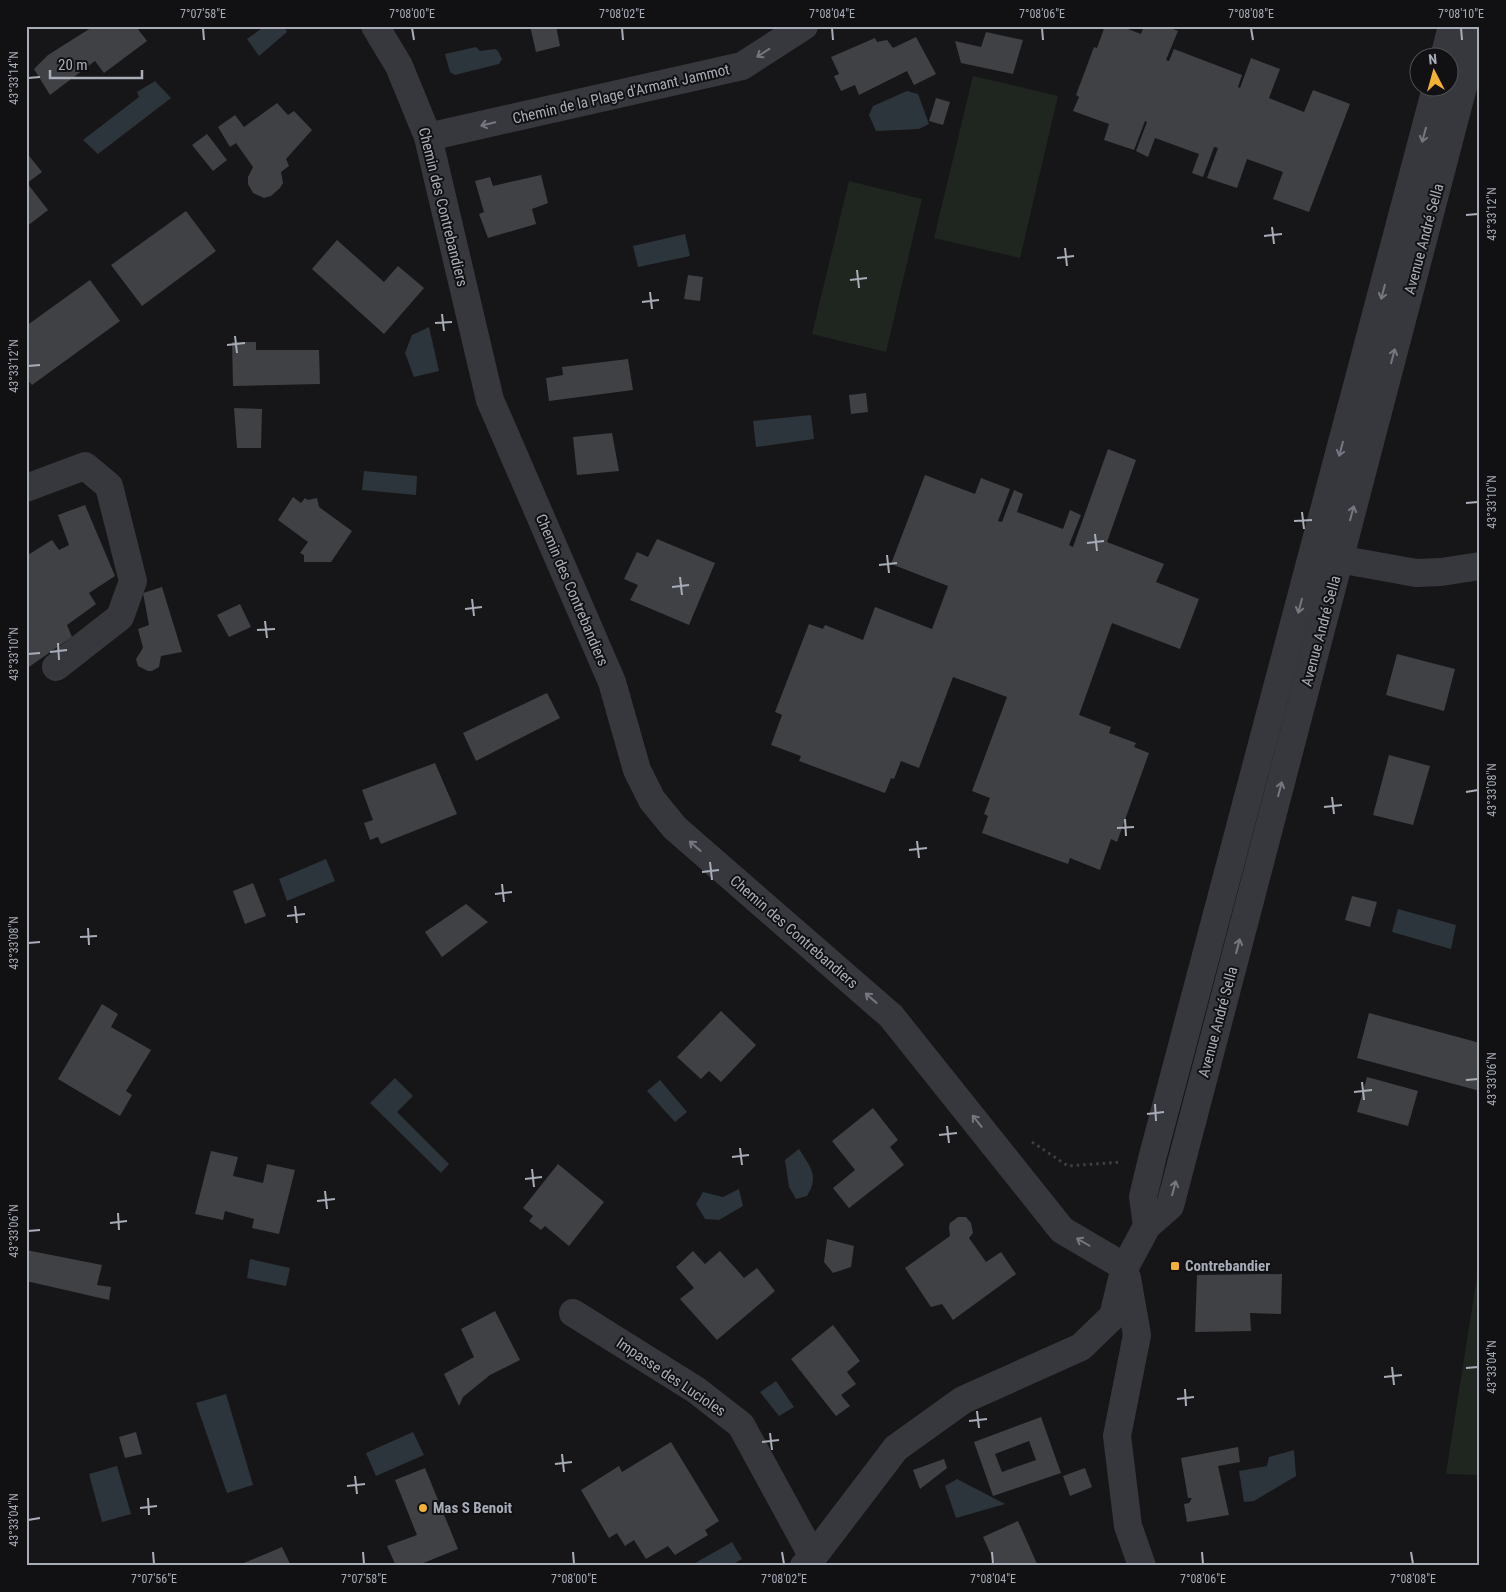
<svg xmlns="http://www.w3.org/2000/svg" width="1506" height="1592" font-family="'Roboto Condensed',sans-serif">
	<rect width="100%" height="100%" fill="#161618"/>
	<g fill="#1e261f">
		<path d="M973,76L1058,96L1020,258L934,238Z"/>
		<path d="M849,181L922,199L886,352L812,334Z"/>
		<path d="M1480,1257V1475L1446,1474Z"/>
	</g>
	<g fill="#2c353c">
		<path d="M265,26H284L287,32L259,56L247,39Z"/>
		<path d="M476,47L480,51L495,49L498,51L502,59L499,64L455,75L450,72L445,54Z"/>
		<path d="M155,81L171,98L98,154L83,140L139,97L137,92Z"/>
		<path d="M907,91L918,94L929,124L919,129L876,131L869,115L873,106Z"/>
		<path d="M685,234L690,256L638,267L633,246Z"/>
		<path d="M429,327L439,371L414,377L405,353L412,335Z"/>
		<path d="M811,415L814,439L756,447L753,421Z"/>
		<path d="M364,471L417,476L416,495L362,490Z"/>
		<path d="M326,859L335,881L287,901L279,879Z"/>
		<path d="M1398,909L1456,925L1451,949L1392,932Z"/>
		<path d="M395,1078L413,1096L397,1112L449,1164L441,1173L370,1103Z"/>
		<path d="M660,1080L687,1112L675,1122L647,1091Z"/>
		<path d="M799,1149C810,1167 820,1176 807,1196L796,1199L789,1187L785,1160Z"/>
		<path d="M739,1189L743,1206L719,1220L705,1219L696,1204L703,1192L723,1197Z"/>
		<path d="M250,1259L290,1268L286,1286L247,1278Z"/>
		<path d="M776,1381L794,1407L779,1416L760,1392Z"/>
		<path d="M226,1394L253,1485L227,1493L196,1403Z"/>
		<path d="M413,1432L424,1455L376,1476L366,1453Z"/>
		<path d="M1294,1450L1296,1476L1254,1501L1244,1502L1239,1471L1267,1466L1269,1457Z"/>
		<path d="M117,1466L131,1514L102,1522L89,1474Z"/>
		<path d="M957,1479L1005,1504L956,1518L945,1486Z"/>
		<path d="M732,1542L742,1559L730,1566H690Z"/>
	</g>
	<g fill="#404145" fill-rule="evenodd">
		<path d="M94,26H140L137,28L147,41L104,73L95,61L50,95L34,69L48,55Z"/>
		<path d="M530,26H556L560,46L536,52Z"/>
		<path d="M1105,26H1120L1141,34L1144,26H1165L1178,31L1166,60L1169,61L1174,49L1242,75L1238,87L1240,88L1251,58L1280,69L1269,98L1304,112L1313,90L1350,104L1309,212L1273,199L1283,172L1247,159L1237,188L1207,178L1218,148L1214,147L1203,177L1192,173L1199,154L1155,138L1148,157L1136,151L1147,122L1145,121L1134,150L1104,140L1109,124L1073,111L1079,97L1076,95L1094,47L1097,48Z"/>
		<path d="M986,32L1023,40L1013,74L961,63L955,41L981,47Z"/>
		<path d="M916,37L936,74L914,85L907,71L859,95L855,85L841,91L834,76L839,74L831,57L875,38L877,42L887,40L893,48Z"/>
		<path d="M936,98L950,102L943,125L929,121Z"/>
		<path d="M277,103L288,115L294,111L312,130L286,159L289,166L281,172L283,183L280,188L271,196L264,198L253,193L248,184V177L253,167L236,143L230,147L218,127L235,115L244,127Z"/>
		<path d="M207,134L227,160L213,171L192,145Z"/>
		<path d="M26,152L42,172L27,183L48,210L26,227Z"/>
		<path d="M541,175L548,203L532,209L536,224L488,238L479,214L484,212L475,181L490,177L493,186Z"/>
		<path d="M186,211L216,251L142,306L111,265Z"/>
		<path d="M337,240L384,282L398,266L424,288L384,334L312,269Z"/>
		<path d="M688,275L703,277L700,301L684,299Z"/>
		<path d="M90,280L120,321L32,385L26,378V326Z"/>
		<path d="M232,342H256V350H319L320,384L233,386Z"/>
		<path d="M628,359L633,390L549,401L546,378L563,375L562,367Z"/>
		<path d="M866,393L868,412L851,414L849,395Z"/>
		<path d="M234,408L262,409L261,448H237Z"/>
		<path d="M612,433L619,471L577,475L573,437Z"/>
		<path d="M1108,449L1136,460L1107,542L1164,564L1156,582L1199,599L1180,649L1112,623L1079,715L1111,727L1109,733L1136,743L1134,747L1149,753L1117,842L1111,839L1100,870L1070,858L1068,864L982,833L988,816L984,814L990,798L972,791L1007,697L953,677L919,768L901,761L894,779L891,778L885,793L799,761L801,756L771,745L782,715L775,712L809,624L823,629L825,625L863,640L875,607L932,629L948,586L891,564L925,475L975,494L981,478L1010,489L998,521L1002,522L1014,490L1023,494L1017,512L1063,529L1070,510L1081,515L1069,545L1073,547Z"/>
		<path d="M293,497L301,503L305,498L308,500L317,498L319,507L352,531L331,562H304V555L300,553L308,542L278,520Z"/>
		<path d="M85,505L115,576L89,593L96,604L67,625L72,637L26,669V556L52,540L59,550L69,545L58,515Z"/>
		<path d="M657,539L715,563L689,625L630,600L638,585L624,579L637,552L648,557Z"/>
		<path d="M162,587L182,652L161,656L159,667L152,671H148L138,666L136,659L143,648L138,629L149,625L143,593Z"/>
		<path d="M240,604L251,627L229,637L217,615Z"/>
		<path d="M1397,654L1455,669L1444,711L1386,695Z"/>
		<path d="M547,693L560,718L476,761L463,733Z"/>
		<path d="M1389,755L1430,766L1413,825L1373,815Z"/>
		<path d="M435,763L457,814L381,844L378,837L370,840L364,823L373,820L362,790Z"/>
		<path d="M253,883L266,916L245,924L233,891Z"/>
		<path d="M1352,896L1377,902L1370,927L1345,920Z"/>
		<path d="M466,904L488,922L442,957L425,932Z"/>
		<path d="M102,1004L118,1014L111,1027L151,1050L126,1091L132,1095L120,1116L58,1079Z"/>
		<path d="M721,1011L756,1045L721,1082L709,1071L701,1079L677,1057Z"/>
		<path d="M1369,1013L1480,1043V1091L1357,1058Z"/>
		<path d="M1367,1077L1418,1091L1408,1126L1357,1112Z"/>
		<path d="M873,1108L898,1140L890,1147L904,1165L849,1208L833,1188L855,1170L832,1141Z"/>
		<path d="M211,1151L238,1157L233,1176L263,1183L267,1164L295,1170L279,1234L252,1228L254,1219L225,1211L223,1220L195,1214Z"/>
		<path d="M558,1164L604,1202L569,1246L545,1226L541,1230L529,1221L533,1216L523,1208Z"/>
		<path d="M958,1217H966L971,1223L973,1233L969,1238L986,1262L1001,1252L1016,1274L953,1320L942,1304L931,1307L905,1268L950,1236L949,1227L950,1223Z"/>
		<path d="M827,1239L854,1246L851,1267L833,1273L824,1262Z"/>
		<path d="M26,1250L102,1265L97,1285L111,1287L109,1300L26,1281Z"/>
		<path d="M693,1251L705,1264L720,1251L744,1278L757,1268L775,1291L717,1340L680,1299L694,1288L676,1267Z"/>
		<path d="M1282,1274L1281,1314L1250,1313L1251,1331L1195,1332L1197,1275Z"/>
		<path d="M495,1311L520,1360L490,1375L463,1397L459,1406L444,1374L474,1357L461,1329Z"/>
		<path d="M833,1325L860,1361L847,1372L856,1384L841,1395L850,1406L836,1416L791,1359Z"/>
		<path d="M1041,1417L1061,1473L993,1496L974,1442ZM1029,1441L1036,1460L1002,1472L995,1454Z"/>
		<path d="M136,1432L142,1454L125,1458L119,1437Z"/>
		<path d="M671,1442L719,1521L705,1530L708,1535L675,1555L668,1546L646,1559L634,1540L625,1546L617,1533L609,1538L581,1490L619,1466L622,1472Z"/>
		<path d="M1238,1447L1240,1462L1218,1466L1229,1515L1187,1522L1184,1504L1189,1503L1192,1498H1188L1181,1458Z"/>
		<path d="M944,1459L947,1468L920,1489L913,1470Z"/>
		<path d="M425,1468L458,1549L416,1566H396L387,1546L417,1535L395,1480Z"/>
		<path d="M1085,1468L1092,1487L1070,1496L1063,1476Z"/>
		<path d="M1018,1521L1038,1566H996L983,1537Z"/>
		<path d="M282,1547L291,1566H236L268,1553Z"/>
	</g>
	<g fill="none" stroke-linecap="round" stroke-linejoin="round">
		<path stroke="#3d3f44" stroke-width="3" stroke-dasharray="2.5 4" stroke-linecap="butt" d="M1032,1142L1068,1166L1121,1162"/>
		<g stroke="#37383d" stroke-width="28">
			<path d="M375,26L399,66L428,137L490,400L612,682L637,770L652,800L675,828L891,1016L1062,1230L1125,1267"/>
			<path d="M1444,58L1452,26"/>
			<path d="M428,137L742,66L804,26"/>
			<path d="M26,488L85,466L109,486L133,581L120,617L56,667"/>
			<path d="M1322,556L1416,573L1441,572L1480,566"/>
			<path d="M1147,1226L1143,1197L1152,1159L1436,88"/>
			<path d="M1127,1278L1137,1335L1117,1436L1128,1526L1142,1566"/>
			<path d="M573,1313L696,1390L741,1425L813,1557"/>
			<path d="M804,1566L813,1557L896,1448L963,1400L1081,1347L1113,1316L1125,1267L1147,1226L1170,1206L1479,26"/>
		</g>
	</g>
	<defs><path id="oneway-shaft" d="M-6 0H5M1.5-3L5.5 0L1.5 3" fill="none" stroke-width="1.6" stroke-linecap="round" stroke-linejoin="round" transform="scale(1.25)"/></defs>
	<g stroke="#757881">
		<use href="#oneway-shaft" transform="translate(763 53) rotate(147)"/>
		<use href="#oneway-shaft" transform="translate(488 124) rotate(167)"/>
		<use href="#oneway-shaft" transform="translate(1424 135) rotate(105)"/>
		<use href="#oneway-shaft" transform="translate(1383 292) rotate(105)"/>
		<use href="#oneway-shaft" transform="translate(1393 356) rotate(-75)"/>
		<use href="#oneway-shaft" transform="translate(1341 449) rotate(105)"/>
		<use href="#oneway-shaft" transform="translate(1352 513) rotate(-75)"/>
		<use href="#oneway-shaft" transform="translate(1300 606) rotate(105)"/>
		<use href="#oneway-shaft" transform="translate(1280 789) rotate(-75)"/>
		<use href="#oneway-shaft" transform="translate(695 846) rotate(-139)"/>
		<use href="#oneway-shaft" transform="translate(1238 946) rotate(-75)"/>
		<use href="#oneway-shaft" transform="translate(871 998) rotate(-139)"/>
		<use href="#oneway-shaft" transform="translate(977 1121) rotate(-129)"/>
		<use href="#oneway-shaft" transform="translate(1174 1188) rotate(-75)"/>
		<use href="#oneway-shaft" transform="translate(1083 1242) rotate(-150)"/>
	</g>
	<path fill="none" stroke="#a8adb8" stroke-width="2" d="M203,28L204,40M412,28L414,40M622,28L623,40M832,28L833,40M1042,28L1043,40M1251,28L1253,40M1461,28L1462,40M28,78L40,77M1466,215L1478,214M1272,227L1274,244M1264,236L1282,234M1065,248L1067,266M1057,258L1074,256M857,270L859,288M850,280L867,278M650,292L652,309M642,302L659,300M442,314L444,331M435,323L452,322M235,336L237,353M227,345L245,343M28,366L40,365M1466,503L1478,502M1302,512L1304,529M1294,521L1312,520M1095,534L1097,551M1087,543L1104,541M887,555L889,573M879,565L897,563M680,577L682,595M672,587L689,585M472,599L474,616M465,609L482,607M265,621L267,638M257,630L275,629M58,643L59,660M50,652L67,650M28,654L40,653M1466,792L1478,790M1332,797L1334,814M1324,807L1342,805M1125,819L1126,836M1117,828L1134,827M917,841L919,858M909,850L927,848M710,862L712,880M702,872L719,870M502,884L504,902M495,894L512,892M295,906L297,923M287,916L305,914M88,928L89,945M80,937L97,936M28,943L40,942M1466,1080L1478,1079M1362,1082L1364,1100M1354,1092L1372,1090M1155,1104L1156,1121M1147,1114L1164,1112M947,1126L949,1143M939,1135L957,1133M740,1148L742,1165M732,1157L749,1155M532,1169L534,1187M525,1179L542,1177M325,1191L327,1209M317,1201L335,1199M118,1213L119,1230M110,1223L127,1221M28,1231L40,1230M1392,1367L1394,1385M1466,1368L1478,1367M1384,1377L1402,1375M1185,1389L1186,1406M1177,1399L1194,1397M977,1411L979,1428M969,1421L987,1419M770,1433L772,1450M762,1442L779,1440M562,1454L564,1472M555,1464L572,1462M355,1476L357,1494M347,1486L365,1484M148,1498L149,1515M140,1508L157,1506M28,1520L40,1518M153,1552L154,1564M363,1552L364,1564M573,1552L574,1564M782,1552L784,1564M992,1552L993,1564M1202,1552L1203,1564M1411,1552L1413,1564"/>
	<g fill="#f2b134" stroke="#111113" stroke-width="2">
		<rect x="1170" y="1261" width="10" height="10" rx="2.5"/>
		<circle cx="423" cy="1508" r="5"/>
	</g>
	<g text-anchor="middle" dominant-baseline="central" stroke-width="4" stroke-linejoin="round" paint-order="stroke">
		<g font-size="15" fill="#a8adb8" stroke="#111113">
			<text transform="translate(621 94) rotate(-13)">Chemin de la Plage d'Armant Jammot</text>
			<text transform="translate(443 207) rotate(76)">Chemin des Contrebandiers</text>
			<text transform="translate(1424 239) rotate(-75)">Avenue André Sella</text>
			<text transform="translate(572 590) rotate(67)">Chemin des Contrebandiers</text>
			<text transform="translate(1321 631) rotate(-75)">Avenue André Sella</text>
			<text transform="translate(794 932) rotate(41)">Chemin des Contrebandiers</text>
			<text transform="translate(1218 1022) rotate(-75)">Avenue André Sella</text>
			<text transform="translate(671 1377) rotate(34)">Impasse des Lucioles</text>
		</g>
		<g font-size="15" font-weight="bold" fill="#a8adb8" stroke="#111113" text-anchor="start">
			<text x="1185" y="1266">Contrebandier</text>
			<text x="433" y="1508">Mas S Benoit</text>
		</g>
	</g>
	<rect width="1506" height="1592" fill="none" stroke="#111113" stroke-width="55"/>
	<g transform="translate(1434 72) rotate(354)"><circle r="24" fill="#111113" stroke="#4d4f55"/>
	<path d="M0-4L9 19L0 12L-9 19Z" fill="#f2b134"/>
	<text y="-8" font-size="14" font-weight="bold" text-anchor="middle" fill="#a8adb8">N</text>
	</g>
	<path d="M50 70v8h92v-8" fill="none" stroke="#a8adb8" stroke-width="2.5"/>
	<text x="58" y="70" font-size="15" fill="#a8adb8" stroke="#111113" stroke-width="4" paint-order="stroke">20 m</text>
	<rect x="28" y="28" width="1450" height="1536" fill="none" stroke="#a8adb8" stroke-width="2"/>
	<g font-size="12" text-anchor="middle" fill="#a8adb8">
		<text x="203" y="18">7°07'58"E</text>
		<text x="412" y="18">7°08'00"E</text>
		<text x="622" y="18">7°08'02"E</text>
		<text x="832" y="18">7°08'04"E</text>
		<text x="1042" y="18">7°08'06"E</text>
		<text x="1251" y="18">7°08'08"E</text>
		<text x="1461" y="18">7°08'10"E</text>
		<text transform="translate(14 78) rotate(-90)" y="4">43°33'14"N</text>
		<text transform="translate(1492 214) rotate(-90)" y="4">43°33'12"N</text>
		<text transform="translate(14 366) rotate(-90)" y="4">43°33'12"N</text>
		<text transform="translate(1492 502) rotate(-90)" y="4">43°33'10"N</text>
		<text transform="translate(14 654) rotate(-90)" y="4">43°33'10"N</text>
		<text transform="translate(1492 790) rotate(-90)" y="4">43°33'08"N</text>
		<text transform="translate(14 943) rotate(-90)" y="4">43°33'08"N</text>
		<text transform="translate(1492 1079) rotate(-90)" y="4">43°33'06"N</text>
		<text transform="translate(14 1231) rotate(-90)" y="4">43°33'06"N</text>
		<text transform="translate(1492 1367) rotate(-90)" y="4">43°33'04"N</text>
		<text transform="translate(14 1520) rotate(-90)" y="4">43°33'04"N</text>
		<text x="154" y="1583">7°07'56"E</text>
		<text x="364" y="1583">7°07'58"E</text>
		<text x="574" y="1583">7°08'00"E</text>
		<text x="784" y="1583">7°08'02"E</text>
		<text x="993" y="1583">7°08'04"E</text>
		<text x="1203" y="1583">7°08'06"E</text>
		<text x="1413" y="1583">7°08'08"E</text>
	</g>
</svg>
